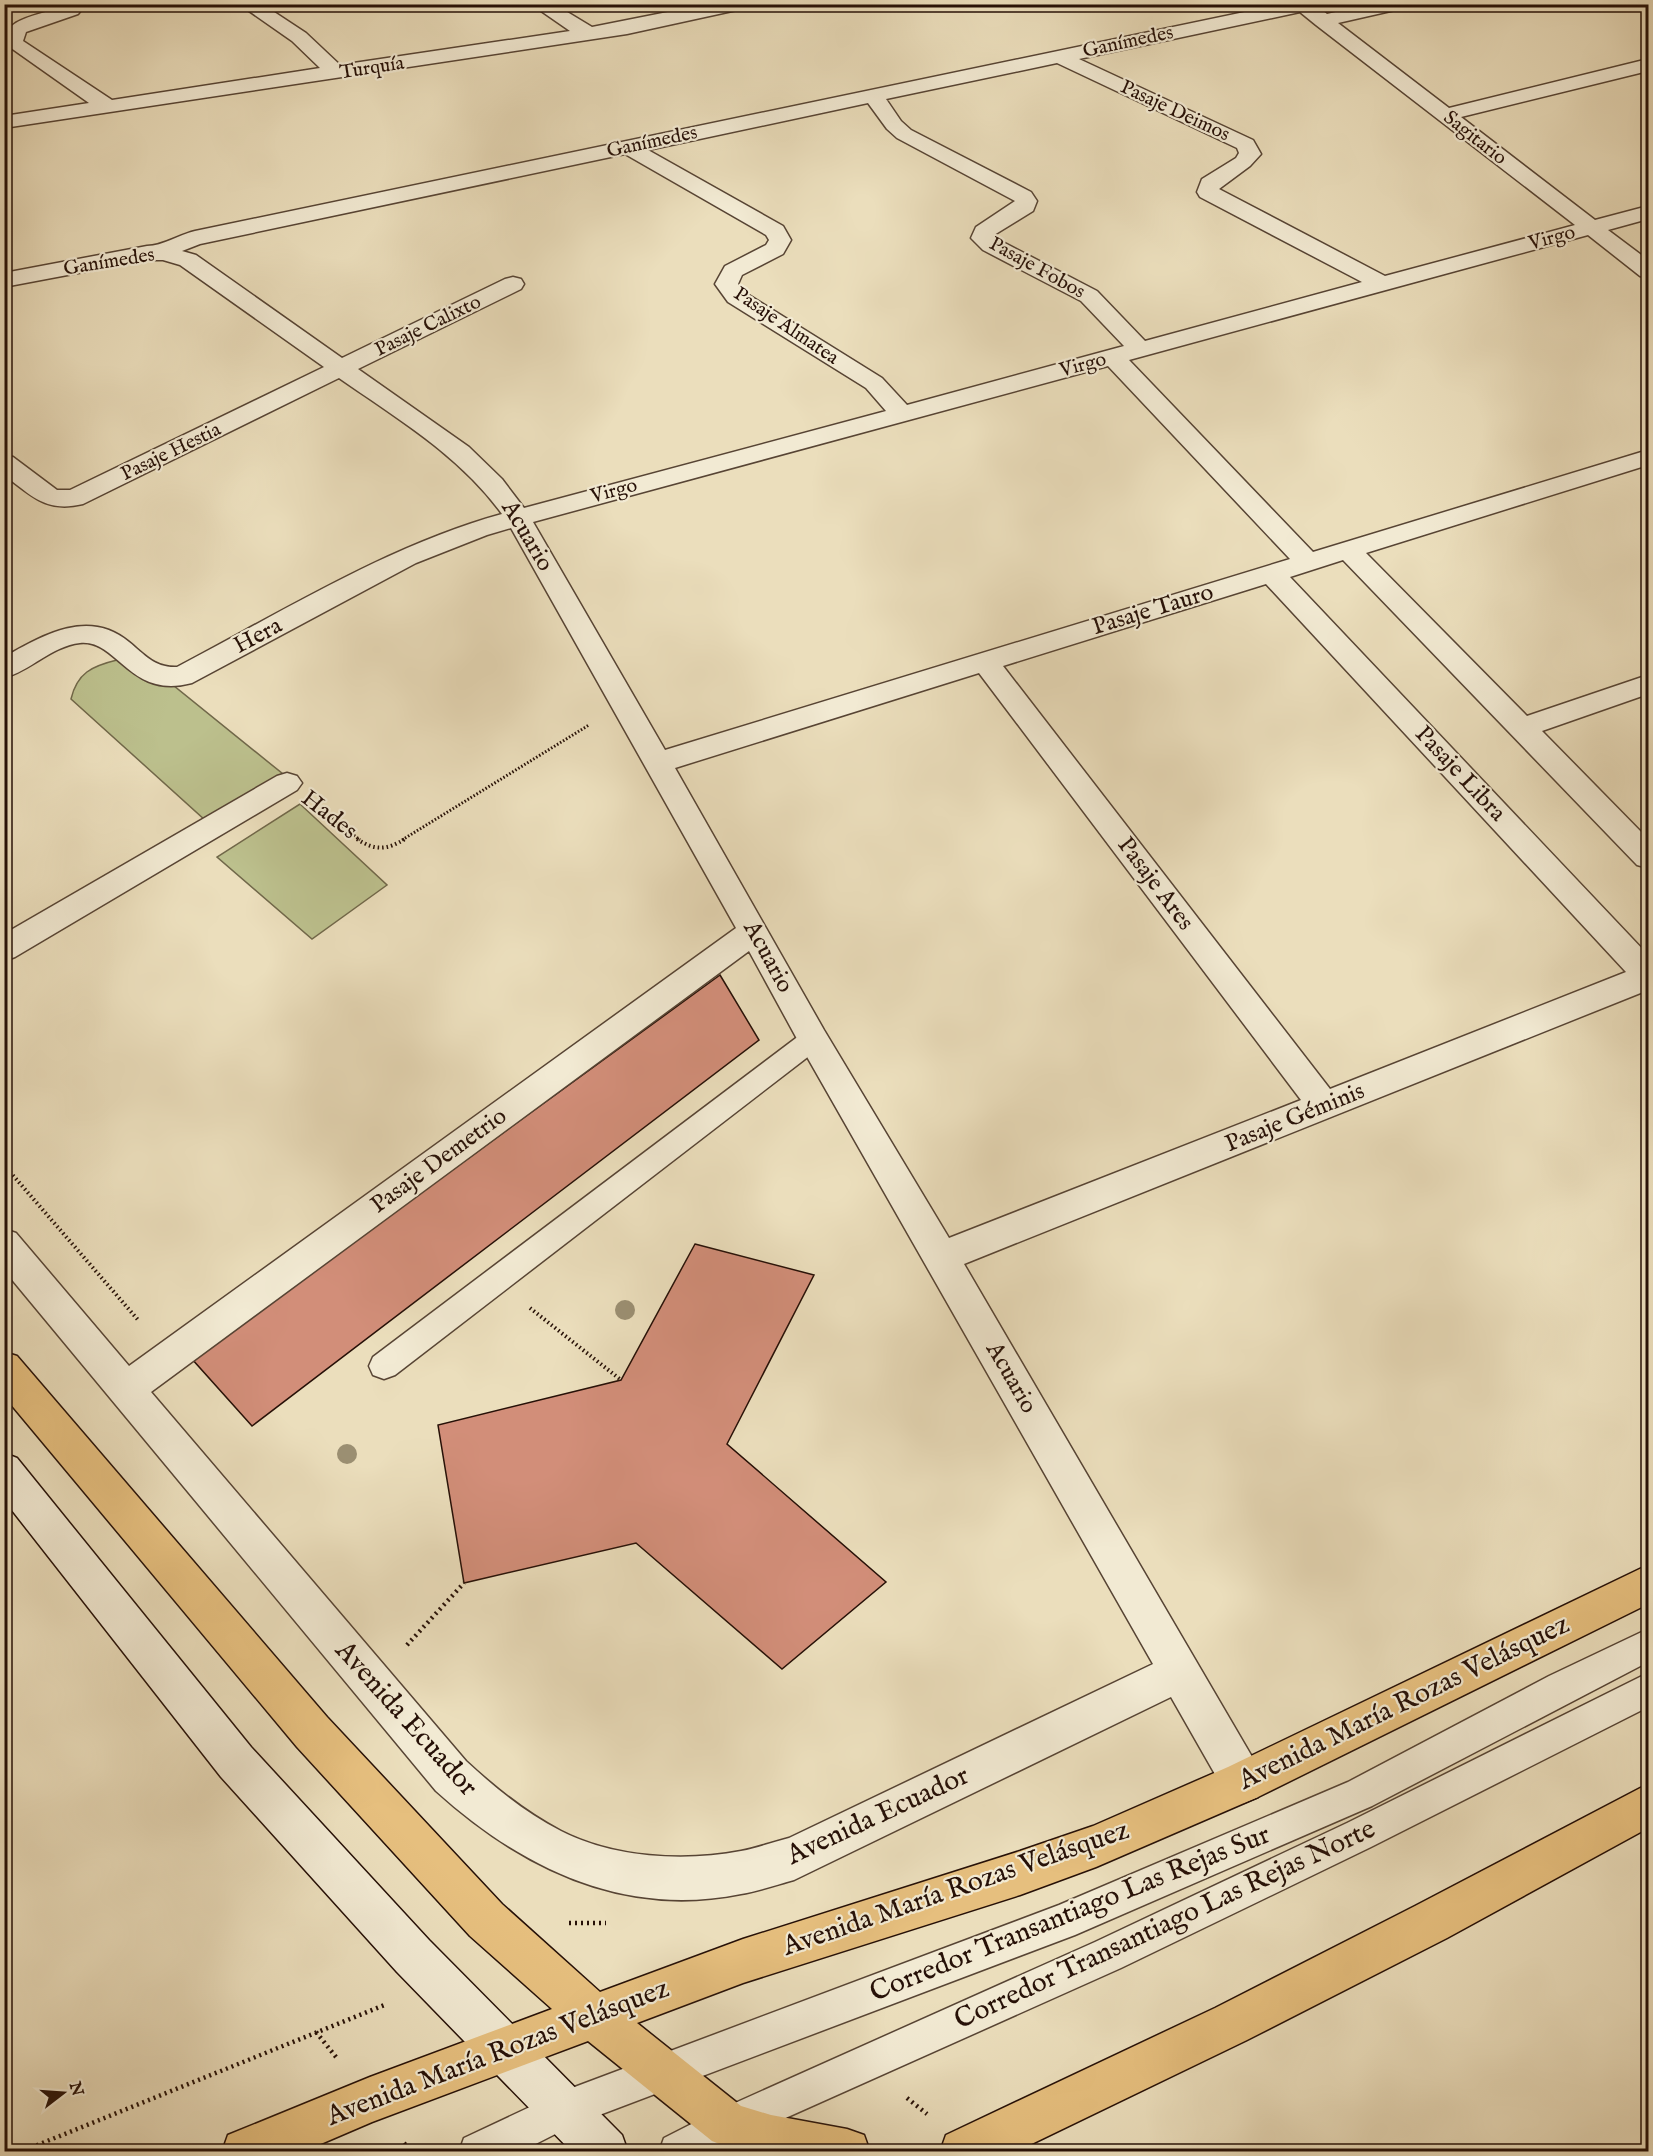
<svg xmlns="http://www.w3.org/2000/svg" width="1653" height="2156" font-family="'IM FELL English',serif">
	<rect width="100%" height="100%" fill="#ebdebc"/>
	<filter id="stains"><feTurbulence type="fractalNoise" baseFrequency=".00333" numOctaves="4"/><feColorMatrix values="0 0 0 0 .2 0 0 0 0 .09 0 0 0 0 .02 0 0 0 .5 -.17"/></filter>
	<radialGradient id="worn" r=".72"><stop offset=".6" stop-color="#630" stop-opacity="0"/><stop offset="1" stop-color="#630" stop-opacity=".3"/></radialGradient>
	<g fill="#bcc08d" stroke="#71684a" stroke-width="1.5">
		<path d="M117,660L153,669L283,774L205,820L71,699C77,673 92,666 117,660Z"/>
		<path d="M300,804L387,885L312,939L217,857Z"/>
	</g>
	<g fill="#d28e79" stroke="#261007" stroke-width="1.5">
		<path d="M720,975L759,1040L252,1426L192,1359Z"/>
		<path d="M695,1244L814,1275L727,1444L886,1582L782,1669L636,1543L464,1583L438,1425L621,1380Z"/>
	</g>
	<g fill="none" stroke-linecap="round" stroke-linejoin="round">
		<defs>
			<g id="service">
				<path d="M813,1029L822,1032L826,1039L822,1046L395,1375L384,1379L373,1375L369,1366L373,1357L804,1032Z"/>
				<path d="M1648,1629V1662L1372,1806L1075,1935L573,2125L520,2152H459L464,2138L564,2091L1059,1905L1348,1782L1549,1676Z"/>
				<path d="M1648,1673V1707L1371,1847L1121,1968L741,2138L717,2152H659L664,2138L715,2112L1095,1942L1347,1823Z"/>
			</g>
			<g id="minor">
				<path d="M66,4H86L78,14L26,32L23,41L112,100L320,68L292,41L239,4H262L306,33L340,65L570,31L531,4H554L592,27L708,4H746L744,8L737,10L627,34L4,128V116L89,103L4,43C4,15 46,16 66,4Z"/>
				<path d="M1283,4H1314L1327,14L1370,4H1406L1404,8L1338,23L1449,108L1648,59V71L1461,117L1595,220L1648,206V219L1608,230L1648,260V278L1640,276L1588,235L1129,360L1313,552L1648,450V465L1366,553L1527,716L1648,675V694L1542,731L1648,839V868L1637,865L1343,560L1290,577L1648,955V990L964,1264L1258,1767L1264,1782L1258,1797L1243,1803L1228,1797L1171,1697L794,1880C776,1885 759,1891 741,1894C624,1918 521,1868 436,1791L4,1270V1229L16,1233L129,1366L736,928L511,528L487,535L416,563L192,683C129,700 118,639 80,643C52,646 30,671 4,678V657C43,635 89,608 129,642C145,655 155,668 177,667C280,613 389,545 502,514C460,456 398,419 339,378L83,504C46,513 32,496 4,475V455L13,457L57,490H70L324,367L180,265L163,260H147L4,287V273L147,246C163,246 178,235 195,231ZM1300,12L1316,25L1575,225L1385,276L1219,189L1250,166L1261,154L1253,140L1079,59ZM1057,63L1237,148L1239,153L1236,158L1202,179L1197,192L1200,197L1362,282L1145,341L1097,291L999,240L994,235L1033,211L1037,201L1031,192L911,130L901,121L886,99ZM868,103L887,129L897,138L1015,201L976,227L971,238L983,250L1081,301L1124,346L907,405L882,378L744,292L738,284L742,275L783,254L791,240L783,226L648,150ZM625,154L766,235L769,240L766,245L725,266L715,284L728,302L866,388L886,411L524,508L502,479L469,447L358,369L521,289L524,284L521,279L513,277L505,279L342,358L196,255L182,251L200,244ZM1108,366L1290,559L665,750L533,522ZM1266,584L1626,972L1330,1089L1003,666ZM979,673L1301,1100L949,1238L824,1030L675,768ZM749,951L802,1048L1153,1664L789,1838C773,1842 757,1848 741,1851C684,1862 614,1858 561,1831C526,1813 495,1788 466,1761L151,1392Z"/>
				<path d="M287,773L297,776L302,783L297,790L15,957L4,961V934L277,776Z"/>
			</g>
			<path id="secondary" d="M4,1453L17,1458L251,1747L429,1940L622,2135L628,2152H572L397,1972L221,1777L4,1500Z"/>
			<g id="primary">
				<path d="M4,1352L17,1356L327,1717L502,1904L600,1992L743,1939L1020,1851L1093,1826L1228,1767L1648,1565V1604L1258,1797L1096,1867L1020,1895L743,1983L637,2023L741,2106L771,2115L847,2129L864,2135L870,2152H739L712,2141L588,2041L372,2122L302,2152H222L228,2135L370,2077L552,2009L470,1936L297,1747L4,1396Z"/>
				<path d="M1648,1784V1828L1447,1938L1247,2040L1015,2152H940L946,2135L1215,2008L1415,1906Z"/>
			</g>
		</defs>
		<use href="#service" stroke="#574434" stroke-width="3"/>
		<use href="#minor" stroke="#574434" stroke-width="3"/>
		<use href="#secondary" stroke="#261007" stroke-width="3"/>
		<use href="#primary" stroke="#261007" stroke-width="3"/>
		<g stroke="#261007" stroke-width="3" stroke-dasharray="1.5 2" stroke-linecap="butt">
			<path d="M321,809L360,840"/>
			<path d="M402,840L589,725"/>
		</g>
		<g stroke="#261007" stroke-width="4" stroke-dasharray="1.5 3" stroke-linecap="butt">
			<path d="M357,839C375,851 387,850 405,839"/>
			<path d="M4,1165L139,1321"/>
			<path d="M530,1308L621,1380"/>
		</g>
		<g stroke="#261007" stroke-width="4.5" stroke-dasharray="2 4" stroke-linecap="butt">
			<path d="M407,1645L464,1583"/>
			<path d="M569,1923H606"/>
			<path d="M316,2032L336,2057"/>
			<path d="M907,2098L927,2114"/>
			<path d="M404,2143L411,2152"/>
			<path d="M20,2152L387,2004"/>
		</g>
		<use href="#service" fill="#f2ead3" fill-rule="evenodd"/>
		<use href="#minor" fill="#f2ead3" fill-rule="evenodd"/>
		<use href="#secondary" fill="#f2ead3" fill-rule="evenodd"/>
		<use href="#primary" fill="#e6bf7e" fill-rule="evenodd"/>
	</g>
	<g fill="#9b8f72">
		<circle cx="625" cy="1310" r="10"/>
		<circle cx="347" cy="1454" r="10"/>
	</g>
	<g text-anchor="middle" dominant-baseline="central" stroke-width="4.5" stroke-linejoin="round" paint-order="stroke">
		<g font-size="20" fill="#261007" stroke="#f2ead3">
			<text transform="translate(1128 42) rotate(-12)">Ganímedes</text>
			<text transform="translate(372 68) rotate(-9)">Turquía</text>
			<text transform="translate(1175 111) rotate(25)">Pasaje Deimos</text>
			<text transform="translate(1475 138) rotate(38)">Sagitario</text>
			<text transform="translate(652 142) rotate(-12)">Ganímedes</text>
			<text transform="translate(1552 238) rotate(-15)">Virgo</text>
			<text transform="translate(109 262) rotate(-9)">Ganímedes</text>
			<text transform="translate(1037 268) rotate(29)">Pasaje Fobos</text>
			<text transform="translate(428 326) rotate(-26)">Pasaje Calixto</text>
			<text transform="translate(786 326) rotate(34)">Pasaje Almatea</text>
			<text transform="translate(1083 365) rotate(-15)">Virgo</text>
			<text transform="translate(171 452) rotate(-26)">Pasaje Hestia</text>
			<text transform="translate(614 491) rotate(-15)">Virgo</text>
		</g>
		<g font-size="24" fill="#261007" stroke="#f2ead3">
			<text transform="translate(527 536) rotate(59)">Acuario</text>
			<text transform="translate(1153 610) rotate(-17)">Pasaje Tauro</text>
			<text transform="translate(258 636) rotate(-28)">Hera</text>
			<text transform="translate(1460 774) rotate(47)">Pasaje Libra</text>
			<text transform="translate(329 815) rotate(38)">Hades</text>
			<text transform="translate(1155 884) rotate(53)">Pasaje Ares</text>
			<text transform="translate(768 957) rotate(61)">Acuario</text>
			<text transform="translate(1295 1118) rotate(-22)">Pasaje Géminis</text>
			<text transform="translate(439 1161) rotate(-36)">Pasaje Demetrio</text>
			<text transform="translate(1011 1378) rotate(60)">Acuario</text>
		</g>
		<g font-size="28" fill="#261007" stroke="#f2ead3">
			<text transform="translate(1404 1703) rotate(-26)">Avenida María Rozas Velásquez</text>
			<text transform="translate(406 1719) rotate(48)">Avenida Ecuador</text>
			<text transform="translate(878 1816) rotate(-25)">Avenida Ecuador</text>
			<text transform="translate(956 1889) rotate(-19)">Avenida María Rozas Velásquez</text>
			<text transform="translate(1070 1914) rotate(-22)">Corredor Transantiago Las Rejas Sur</text>
			<text transform="translate(1165 1925) rotate(-25)">Corredor Transantiago Las Rejas Norte</text>
			<text transform="translate(498 2053) rotate(-21)">Avenida María Rozas Velásquez</text>
		</g>
	</g>
	<rect width="1653" height="2156" fill="none" stroke="#ebdebc" stroke-width="24"/>
	<rect x="6" y="6" width="1641" height="2144" fill="none" stroke="#261007" stroke-width="3"/>
	<rect x="12" y="12" width="1629" height="2132" fill="none" stroke="#261007" stroke-width="1.5"/>
	<g transform="translate(63 2093) rotate(73)" stroke="#f2ead3" stroke-width="4.5" paint-order="stroke">
	<path d="M0-4.5L10 22L0 15L-10 22Z" fill="#261007"/>
	<text y="-9" font-size="16" font-weight="bold" text-anchor="middle" fill="#261007">N</text>
	</g>
	<rect width="100%" height="100%" filter="url(#stains)"/>
	<rect width="100%" height="100%" fill="url(#worn)"/>
</svg>
